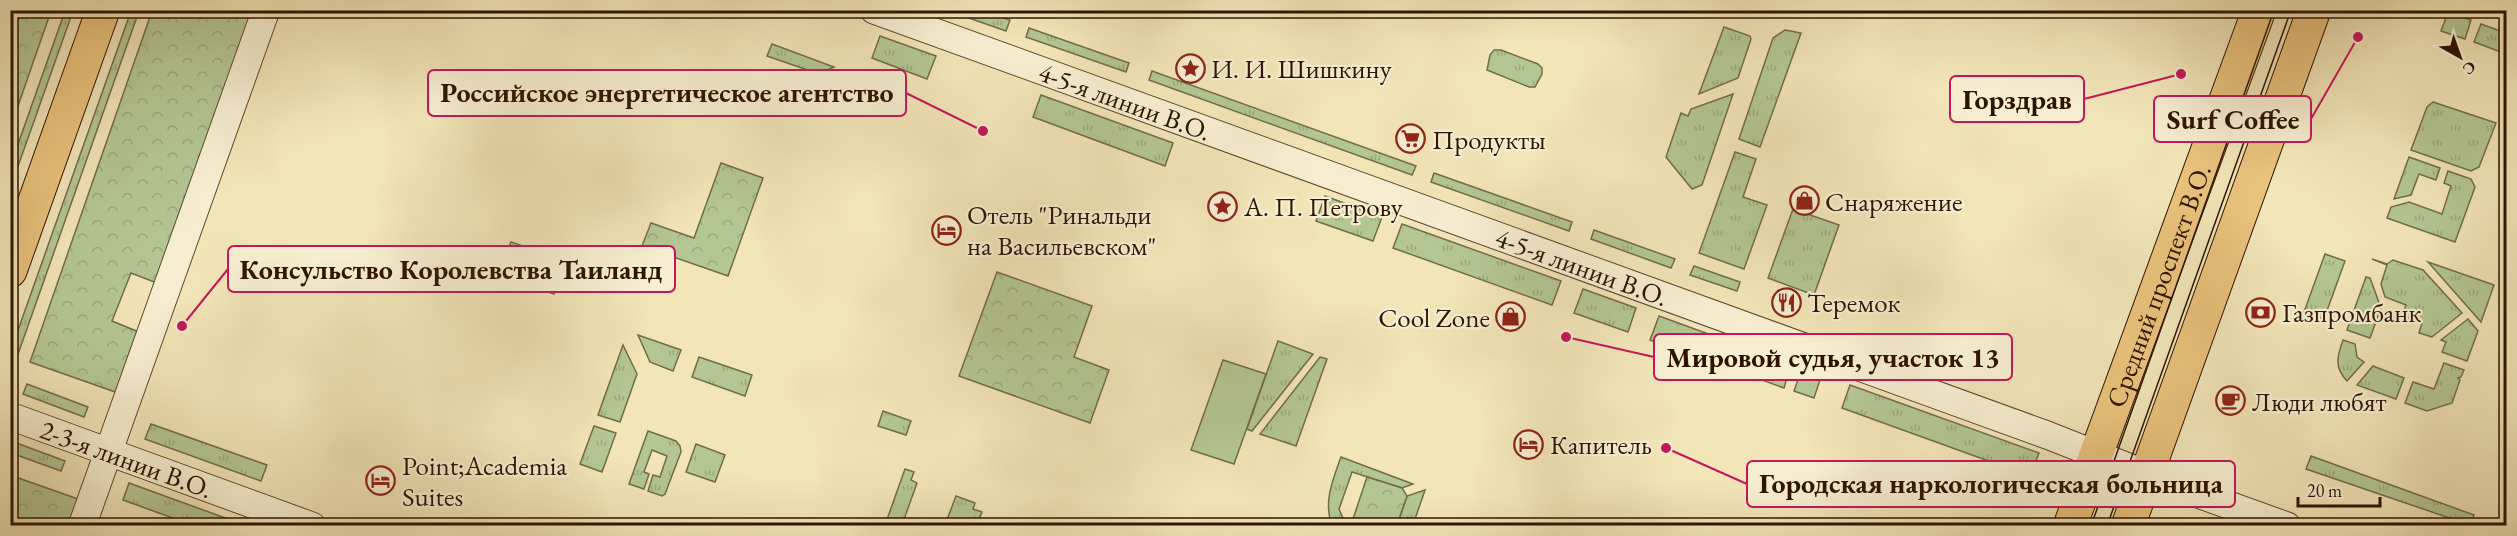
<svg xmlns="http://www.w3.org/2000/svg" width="2517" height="536" font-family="'EB Garamond',serif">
	<defs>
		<pattern id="grass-tufts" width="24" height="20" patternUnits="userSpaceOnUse" patternTransform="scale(1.5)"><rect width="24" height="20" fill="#b4c693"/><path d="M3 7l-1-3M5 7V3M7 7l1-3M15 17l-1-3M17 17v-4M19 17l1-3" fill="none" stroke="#9ba97d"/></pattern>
		<pattern id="forest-crowns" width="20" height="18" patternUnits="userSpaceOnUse" patternTransform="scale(1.5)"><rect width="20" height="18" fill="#b4c693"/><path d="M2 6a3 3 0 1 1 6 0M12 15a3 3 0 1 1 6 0" fill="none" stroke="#9ba97d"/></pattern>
	</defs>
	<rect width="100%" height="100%" fill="#f2e5b8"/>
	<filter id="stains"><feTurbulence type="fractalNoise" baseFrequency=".00333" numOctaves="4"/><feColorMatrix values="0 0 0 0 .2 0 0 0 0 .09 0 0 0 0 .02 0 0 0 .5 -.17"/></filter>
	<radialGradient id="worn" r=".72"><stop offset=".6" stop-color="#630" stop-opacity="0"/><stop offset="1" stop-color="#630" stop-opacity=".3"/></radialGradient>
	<g fill="url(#grass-tufts)" stroke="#716d4a" stroke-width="1.5">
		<path d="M65,11H73L11,186V164Z"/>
		<path d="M131,11H139L17,357L11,354V350Z"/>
		<path d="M949,11H982L1010,20L1006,31Z"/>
		<path d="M2448,12L2471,20L2465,39L2441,31Z"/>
		<path d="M2481,24L2506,33V54L2474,42Z"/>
		<path d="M1724,27L1750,36L1751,39L1738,78L1699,94Z"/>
		<path d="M1029,28L1129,63L1126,72L1026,37Z"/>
		<path d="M1785,30L1801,33L1760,147L1739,139L1773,38Z"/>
		<path d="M880,36L936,56L927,79L872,58Z"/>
		<path d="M772,44L834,67L827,70L825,76L767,56Z"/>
		<path d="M1494,50H1501L1538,64L1542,68V74L1535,87H1529L1487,70L1490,55Z"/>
		<path d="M1152,71L1416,166L1412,175L1149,80Z"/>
		<path d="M1733,94L1702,185L1692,189L1666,157L1681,113L1688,116L1691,109Z"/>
		<path d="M1041,95L1173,143L1165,166L1033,117Z"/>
		<path d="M2433,102L2496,123L2479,167L2471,171L2411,150L2427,107Z"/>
		<path d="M1735,152L1756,159L1743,197L1767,205L1744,269L1699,253Z"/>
		<path d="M2409,157L2440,168L2436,180L2419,174L2411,195L2394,199Z"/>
		<path d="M2448,171L2471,179L2475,187L2455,242L2387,218L2391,207L2409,202L2442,214L2451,186L2444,183Z"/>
		<path d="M1434,173L1572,222L1569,231L1431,182Z"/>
		<path d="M1325,196L1382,217L1373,241L1316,221Z"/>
		<path d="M1793,209L1839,225L1814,295L1768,278Z"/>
		<path d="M1402,224L1561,281L1552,305L1393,248Z"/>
		<path d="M1594,230L1675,259L1671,268L1591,239Z"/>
		<path d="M511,242L566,261L554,294L488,271L495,250L506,254Z"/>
		<path d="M2325,254L2345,261L2324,319L2304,312Z"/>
		<path d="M2372,259L2387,264L2393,260L2423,270L2462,313L2432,337L2419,333L2422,323L2402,316L2406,305L2385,297L2381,284L2387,265Z"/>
		<path d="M2428,262L2494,285L2481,322Z"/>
		<path d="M1694,266L1740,282L1737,291L1690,275Z"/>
		<path d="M2366,277L2370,278L2381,308L2370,338L2347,330Z"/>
		<path d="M1583,289L1636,308L1628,332L1574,313Z"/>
		<path d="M1659,316L1791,364L1784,388L1650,340Z"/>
		<path d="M2468,319L2478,331L2467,361L2442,352L2446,342L2441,340Z"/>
		<path d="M638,335L681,350L673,371L650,362Z"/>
		<path d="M2343,340L2355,344L2357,357L2364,362L2347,381C2334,367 2337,357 2343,340Z"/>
		<path d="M1278,341L1313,354L1252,431L1247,429Z"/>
		<path d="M623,345L637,374L620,422L598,415Z"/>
		<path d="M699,357L752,375L745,396L692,377Z"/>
		<path d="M1320,357L1327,359L1296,446L1260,434Z"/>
		<path d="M2444,363L2464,370L2461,377L2458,378L2460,380L2452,403L2427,411L2405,403L2413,382L2434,389Z"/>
		<path d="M2373,366L2404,378L2396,399L2357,385Z"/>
		<path d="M1802,368L1822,374L1814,398L1794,391Z"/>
		<path d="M27,384L88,407L84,417L23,394Z"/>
		<path d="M1850,385L2039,453L2030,476L1842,408Z"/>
		<path d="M883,411L911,421L906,435L878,426Z"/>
		<path d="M151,424L267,465L261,481L145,439Z"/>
		<path d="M594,426L616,433L602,472L580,464Z"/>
		<path d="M648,431L676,441L680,446L681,452L665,494L662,496L648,491L653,475L660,477L667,456L652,450L644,472L649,474L644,489L629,484Z"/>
		<path d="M11,441L65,461L61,471L11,453Z"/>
		<path d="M696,444L725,455L715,482L686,472Z"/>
		<path d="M2311,456L2474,515L2470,525L2306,469Z"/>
		<path d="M1341,457L1413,484L1402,488L1352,472L1339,509L1346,525H1332C1323,503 1333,479 1341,457Z"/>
		<path d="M905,469L914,472L911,480L917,483L902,525H885Z"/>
		<path d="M129,483L228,519L226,525H192L123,500Z"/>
		<path d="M1425,490L1413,525L1397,526L1407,496Z"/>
		<path d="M956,496L975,503L973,509L982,512L977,525H945Z"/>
	</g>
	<g fill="url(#forest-crowns)" stroke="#716d4a" stroke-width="1.5">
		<path d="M11,10L51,11L11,126L10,11Z"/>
		<path d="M152,11H254L157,283L131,273L112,321L139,332L118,393L30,362Z"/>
		<path d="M721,163L763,178L728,276L642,246L651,223L694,238Z"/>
		<path d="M997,272L1092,306L1074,357L1109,370L1090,423L959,376Z"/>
		<path d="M10,475L78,499L69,525H11Z"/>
		<path d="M1367,477L1402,488L1407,496L1397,525H1351Z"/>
	</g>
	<path fill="#b4c693" stroke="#716d4a" stroke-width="1.5" d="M1223,360L1266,374L1234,464L1191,450Z"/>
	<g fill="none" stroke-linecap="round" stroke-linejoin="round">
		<defs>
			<g id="minor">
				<path id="s1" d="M874,10L2047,435L2184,489L2287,526"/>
				<path id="s2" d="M10,416L312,526"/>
				<path d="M82,526L266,10"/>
			</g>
			<g id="major">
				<path d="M10,271L103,10"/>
				<path id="s3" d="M2070,526L2259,10"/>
				<path d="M2128,526L2314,10"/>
			</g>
		</defs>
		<use href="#minor" stroke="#5f482e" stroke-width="29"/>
		<use href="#major" stroke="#2e1400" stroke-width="35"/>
		<use href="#minor" stroke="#f7eed1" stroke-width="27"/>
		<use href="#major" stroke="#e9c27c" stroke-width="33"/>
		<g stroke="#2e1400" stroke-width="1.5">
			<path d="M2091,526L2274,10"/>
			<path d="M2107,526L2291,10"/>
		</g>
	</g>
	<defs>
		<symbol id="sight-ring" viewBox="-11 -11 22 22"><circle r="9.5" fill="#f7eed1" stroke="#8f2418" stroke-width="1.5"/><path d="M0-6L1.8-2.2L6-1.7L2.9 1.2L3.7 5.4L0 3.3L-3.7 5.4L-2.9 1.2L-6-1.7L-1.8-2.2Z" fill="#8f2418"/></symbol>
		<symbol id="supermarket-ring" viewBox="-11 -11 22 22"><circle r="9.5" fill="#f7eed1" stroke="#8f2418" stroke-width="1.5"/><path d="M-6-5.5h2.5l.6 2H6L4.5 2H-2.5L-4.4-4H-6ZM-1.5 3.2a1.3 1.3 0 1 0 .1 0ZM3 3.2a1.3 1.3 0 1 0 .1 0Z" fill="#8f2418"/></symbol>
		<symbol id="shop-ring" viewBox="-11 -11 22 22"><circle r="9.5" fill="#f7eed1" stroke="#8f2418" stroke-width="1.5"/><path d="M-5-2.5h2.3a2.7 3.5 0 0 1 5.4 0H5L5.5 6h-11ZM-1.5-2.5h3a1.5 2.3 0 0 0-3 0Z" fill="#8f2418"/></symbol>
		<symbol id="hotel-ring" viewBox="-11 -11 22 22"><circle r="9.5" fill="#f7eed1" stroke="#8f2418" stroke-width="1.5"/><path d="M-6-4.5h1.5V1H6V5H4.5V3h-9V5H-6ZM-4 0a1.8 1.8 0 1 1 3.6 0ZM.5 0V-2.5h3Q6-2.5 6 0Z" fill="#8f2418"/></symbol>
		<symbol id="restaurant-ring" viewBox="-11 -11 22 22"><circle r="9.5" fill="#f7eed1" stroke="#8f2418" stroke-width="1.5"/><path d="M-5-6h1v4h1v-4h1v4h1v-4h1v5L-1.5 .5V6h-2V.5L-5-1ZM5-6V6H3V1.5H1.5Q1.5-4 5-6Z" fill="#8f2418"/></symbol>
		<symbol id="bank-ring" viewBox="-11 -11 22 22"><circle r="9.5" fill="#f7eed1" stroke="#8f2418" stroke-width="1.5"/><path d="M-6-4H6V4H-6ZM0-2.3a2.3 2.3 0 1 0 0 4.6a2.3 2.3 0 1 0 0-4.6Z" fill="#8f2418"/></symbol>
		<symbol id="cafe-ring" viewBox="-11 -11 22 22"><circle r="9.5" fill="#f7eed1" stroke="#8f2418" stroke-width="1.5"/><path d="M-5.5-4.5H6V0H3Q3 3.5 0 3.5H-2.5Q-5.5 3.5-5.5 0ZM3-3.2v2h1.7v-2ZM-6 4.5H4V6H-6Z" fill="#8f2418"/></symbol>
	</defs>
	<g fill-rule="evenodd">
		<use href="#sight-ring" x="1174" y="52" width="33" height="33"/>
		<use href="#supermarket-ring" x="1394" y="122" width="33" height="33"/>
		<use href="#shop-ring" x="1788" y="184" width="33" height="33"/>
		<use href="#sight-ring" x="1206" y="190" width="33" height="33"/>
		<use href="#hotel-ring" x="930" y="214" width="33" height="33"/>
		<use href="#restaurant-ring" x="1770" y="286" width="33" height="33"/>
		<use href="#bank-ring" x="2244" y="296" width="33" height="33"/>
		<use href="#shop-ring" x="1494" y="300" width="33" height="33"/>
		<use href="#cafe-ring" x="2214" y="384" width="33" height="33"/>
		<use href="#hotel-ring" x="1512" y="428" width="33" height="33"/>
		<use href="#hotel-ring" x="364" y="464" width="33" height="33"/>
	</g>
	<g text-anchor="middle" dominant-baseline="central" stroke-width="4.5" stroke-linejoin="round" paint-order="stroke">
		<g font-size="27" fill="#2e1400" stroke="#f7eed1" text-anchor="start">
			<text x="1211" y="68">И. И. Шишкину</text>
			<text x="1432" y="139">Продукты</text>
			<text x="1825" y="201">Снаряжение</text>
			<text x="1244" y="206">А. П. Петрову</text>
			<text x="967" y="214">Отель "Ринальди<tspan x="967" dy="31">на Васильевском"</tspan></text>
			<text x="1807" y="302">Теремок</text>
			<text x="2282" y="312">Газпромбанк</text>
			<text x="1490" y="317" text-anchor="end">Cool Zone</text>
			<text x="2252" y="401">Люди любят</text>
			<text x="1550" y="444">Капитель</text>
			<text x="402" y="465">Point;Academia<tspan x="402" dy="31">Suites</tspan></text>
		</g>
		<g font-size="27" fill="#2e1400" stroke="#f7eed1">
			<text stroke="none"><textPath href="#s1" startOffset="267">4-5-я линии В.О.</textPath></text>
			<text stroke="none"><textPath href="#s1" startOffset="753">4-5-я линии В.О.</textPath></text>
			<text stroke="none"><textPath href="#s3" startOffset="256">Средний проспект В.О.</textPath></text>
			<text stroke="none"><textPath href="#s2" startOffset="124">2-3-я линии В.О.</textPath></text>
		</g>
	</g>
	<path fill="none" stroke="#c2185b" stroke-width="2" d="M983 131L906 93M2181 74L2084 99M2358 37L2311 119M182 326L228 269M1566 337L1654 357M1666 448L1747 484"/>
	<g fill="#c2185b" stroke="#f7eed1" stroke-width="2">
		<circle cx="983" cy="131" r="6"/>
		<circle cx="2181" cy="74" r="6"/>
		<circle cx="2358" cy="37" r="6"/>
		<circle cx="182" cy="326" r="6"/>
		<circle cx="1566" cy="337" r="6"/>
		<circle cx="1666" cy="448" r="6"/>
	</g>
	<g fill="#f7eed1" stroke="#c2185b" stroke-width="2">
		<rect x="428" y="70" width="478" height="46" rx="6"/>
		<rect x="1950" y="76" width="134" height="46" rx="6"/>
		<rect x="2154" y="96" width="157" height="46" rx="6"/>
		<rect x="228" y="246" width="447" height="46" rx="6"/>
		<rect x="1654" y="334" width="358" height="46" rx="6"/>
		<rect x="1747" y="461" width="488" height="46" rx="6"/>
	</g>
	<g font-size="28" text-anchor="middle" font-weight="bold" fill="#2e1400">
		<text x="667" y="102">Российское энергетическое агентство</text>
		<text x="2017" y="109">Горздрав</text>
		<text x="2233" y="129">Surf Coffee</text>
		<text x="451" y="279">Консульство Королевства Таиланд</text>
		<text x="1833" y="367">Мировой судья, участок 13</text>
		<text x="1991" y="493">Городская наркологическая больница</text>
	</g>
	<rect width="2517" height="536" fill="none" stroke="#f2e5b8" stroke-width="36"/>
	<rect x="12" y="12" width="2493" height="512" fill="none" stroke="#2e1400" stroke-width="3"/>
	<rect x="18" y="18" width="2481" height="500" fill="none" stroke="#2e1400" stroke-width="1.5"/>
	<g transform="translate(2460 57) rotate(140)" stroke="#f7eed1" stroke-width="4.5" paint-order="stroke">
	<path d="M0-4.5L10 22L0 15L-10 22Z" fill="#2e1400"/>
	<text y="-9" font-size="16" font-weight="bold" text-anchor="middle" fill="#2e1400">С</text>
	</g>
	<path d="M2298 497v9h82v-9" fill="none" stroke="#2e1400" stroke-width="3"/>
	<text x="2307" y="497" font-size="18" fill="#2e1400" stroke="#f7eed1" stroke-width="4.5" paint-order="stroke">20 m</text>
	<rect width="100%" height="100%" filter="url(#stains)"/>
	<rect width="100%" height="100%" fill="url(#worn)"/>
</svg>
